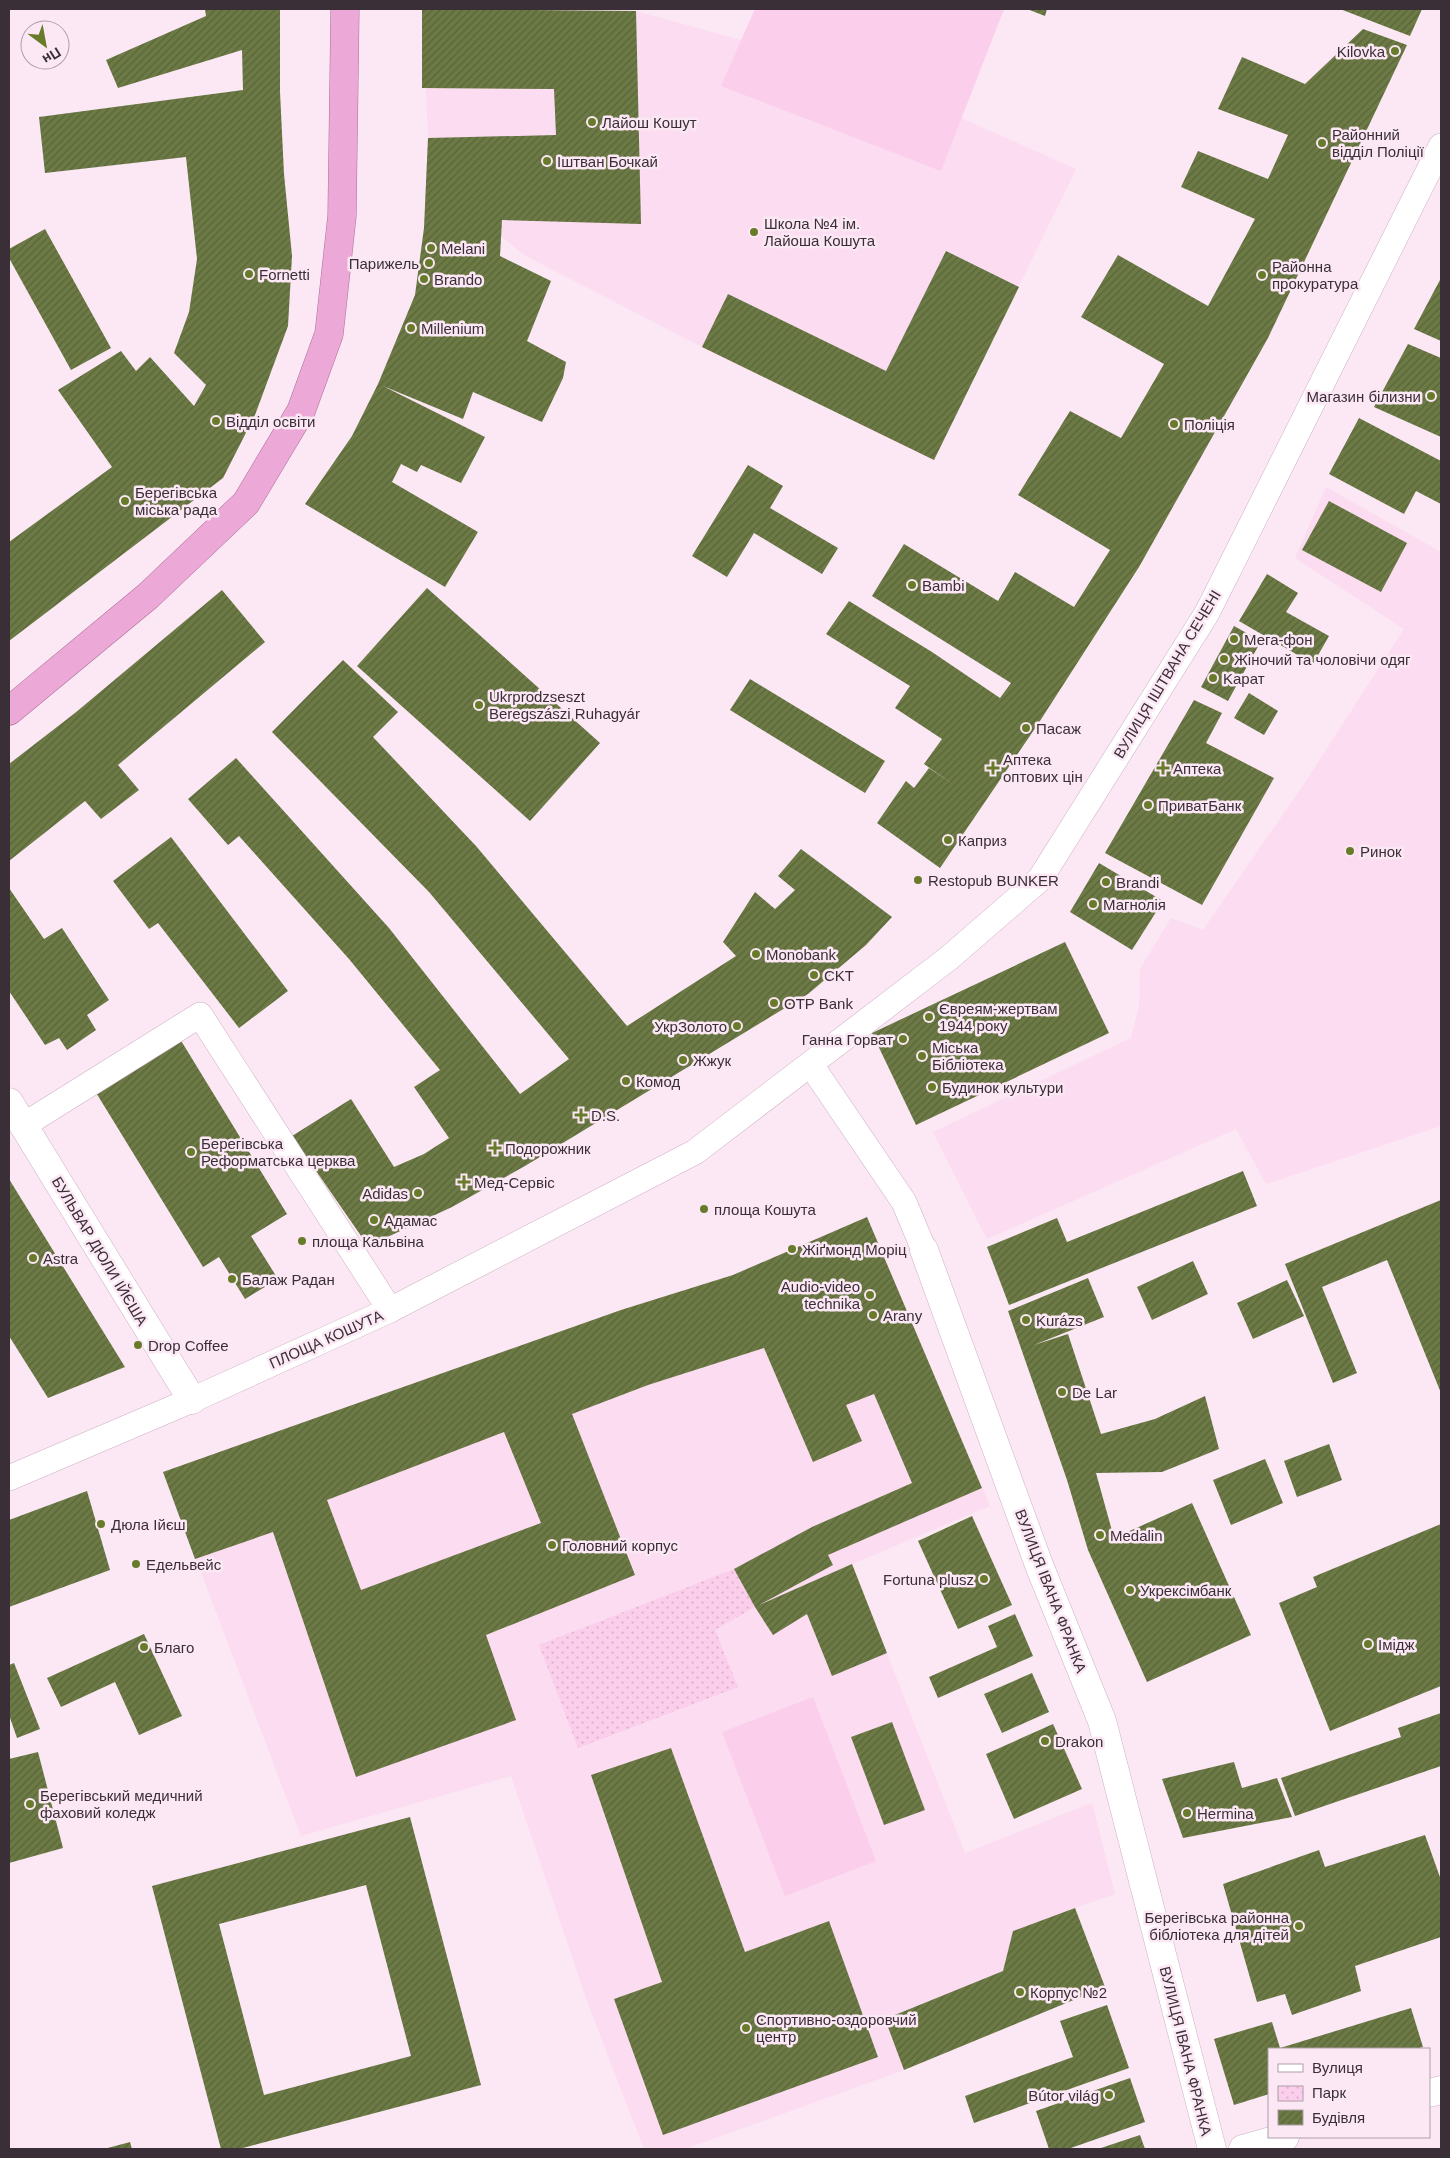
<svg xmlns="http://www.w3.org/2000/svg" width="1450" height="2158" font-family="Arial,sans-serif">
	<defs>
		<pattern id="park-dots" width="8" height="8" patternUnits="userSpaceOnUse" patternTransform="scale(1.25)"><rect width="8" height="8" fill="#fbceeb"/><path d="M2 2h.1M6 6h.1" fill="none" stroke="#d8b1ca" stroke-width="1.8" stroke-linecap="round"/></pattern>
		<pattern id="building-hatch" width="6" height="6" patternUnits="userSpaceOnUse" patternTransform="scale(1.25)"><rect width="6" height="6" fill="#6c7a45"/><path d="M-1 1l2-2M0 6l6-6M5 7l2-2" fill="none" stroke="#5a643a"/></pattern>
	</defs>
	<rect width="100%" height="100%" fill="#fbe8f4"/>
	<g fill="#fbdcf0">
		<path d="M423,9L636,11L741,40L755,9H1004L961,118L1076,169L934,460L702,347L524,255L501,236L424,228L428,138Z"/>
		<path d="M1326,487L1441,552V1126L1266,1184L1236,1129L987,1239L933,1132L1131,1038L1139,1006L1140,969L1171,918L1203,930L1304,784L1404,629L1295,558Z"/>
		<path d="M867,1217L990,1506L852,1564L965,1853L1092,1803L1115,1894L1075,1908L1105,1987L904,2070L685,2149H644L588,2004L511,1776L301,1836L163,1472L621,1310L733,1275Z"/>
	</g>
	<g fill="#fbceeb">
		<path d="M755,9H1004L941,171L721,86Z"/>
		<path d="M813,1697L876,1861L785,1896L722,1732Z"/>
	</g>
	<path fill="url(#park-dots)" d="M734,1569L755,1607L715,1630L738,1687L578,1748L539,1645Z"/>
	<g fill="url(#building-hatch)" fill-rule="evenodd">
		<path d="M205,9H280V92L284,174L292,256L288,326L255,415L223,478L9,641V542L112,467L58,390L121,351L136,371L150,357L194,406L206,385L174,353L189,312L197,259L186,157L45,173L39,117L243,90L242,50L118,88L106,60L206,16Z"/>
		<path d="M422,9L636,11L641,224L502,220L500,256L551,281L527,341L566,362L563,378L542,422L473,392L463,419L383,386L485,437L461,483L421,465L417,472L401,464L392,482L478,532L445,587L305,504L352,436L378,384L415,295L424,228L428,138L556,135L554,89L422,88Z"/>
		<path d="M1027,9H1047L1045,16Z"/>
		<path d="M1340,9H1422L1410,36Z"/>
		<path d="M1363,29L1407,45L1268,338L1139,567L1038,724L940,868L877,823L906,781L914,788L929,768L954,785L924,764L942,739L895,708L910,686L826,634L849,601L932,652L1000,698L1011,683L872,596L904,544L998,601L1015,572L1074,607L1110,550L1018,495L1070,411L1121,438L1164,364L1081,317L1118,255L1208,306L1255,219L1181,187L1198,151L1268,179L1288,135L1218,109L1242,57L1305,84Z"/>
		<path d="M45,229L111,348L71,370L9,258V249Z"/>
		<path d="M946,251L1019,287L934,460L702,347L728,294L886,371Z"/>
		<path d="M1441,278V341L1414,329Z"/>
		<path d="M1408,344L1441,358V437L1374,407Z"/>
		<path d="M1359,418L1441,461V504L1416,491L1404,514L1329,474Z"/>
		<path d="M748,465L783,486L770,508L838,548L822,574L754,533L727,577L692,556Z"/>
		<path d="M1329,501L1407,543L1381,592L1302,550Z"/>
		<path d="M1267,574L1298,593L1286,612L1329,636L1313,664L1239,621Z"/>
		<path d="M427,588L600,743L530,821L357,666Z"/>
		<path d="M222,590L265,642L118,765L139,790L101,819L85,801L9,861V764L75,713Z"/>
		<path d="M1234,626L1261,641L1228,701L1201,687Z"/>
		<path d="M343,660L398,712L373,737L476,846L627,1026L736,956L723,942L755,892L775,909L795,890L778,876L801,849L892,917L866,945L808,994L525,1166L452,1207L368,1246L292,1136L351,1099L394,1167L424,1154L449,1138L414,1087L440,1070L349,959L239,836L228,845L188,799L236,758L389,928L520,1094L569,1059L429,892L272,732Z"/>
		<path d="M750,679L885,761L865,793L730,710Z"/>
		<path d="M1249,693L1278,711L1264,735L1234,718Z"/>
		<path d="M1194,700L1222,713L1206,743L1274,778L1202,905L1105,853Z"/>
		<path d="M171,837L288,991L239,1028L158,923L149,929L113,881Z"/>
		<path d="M1099,863L1163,901L1132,950L1070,912Z"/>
		<path d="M9,888L44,939L62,928L109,1000L87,1015L96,1030L67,1050L59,1038L45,1045L9,991Z"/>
		<path d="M1065,942L1109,1033L916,1125L872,1033Z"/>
		<path d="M180,1039L287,1214L251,1236L278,1279L245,1299L219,1257L203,1267L95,1091Z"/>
		<path d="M1243,1171L1257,1206L1009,1305L987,1247L1057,1218L1067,1242Z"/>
		<path d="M9,1179L125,1367L48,1398L9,1336Z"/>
		<path d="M1441,1200V1393L1387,1260L1322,1287L1357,1373L1333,1383L1285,1264Z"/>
		<path d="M867,1217L982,1488L828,1555L833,1565L759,1605L852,1564L887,1653L832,1676L807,1614L773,1635L755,1607L734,1569L812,1527L912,1483L874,1394L846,1405L862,1441L813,1462L764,1348L648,1385L572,1414L635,1575L486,1635L516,1720L356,1777L273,1532L195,1559L163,1472L621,1310L733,1275ZM504,1432L541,1523L361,1590L327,1500Z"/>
		<path d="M1193,1261L1208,1294L1152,1320L1137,1287Z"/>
		<path d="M1088,1278L1104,1317L1034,1345L1068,1334L1101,1434L1155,1419L1205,1396L1219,1449L1162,1472L1096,1473L1114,1538L1192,1503L1251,1635L1147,1682L1088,1550L1067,1480L1008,1311Z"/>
		<path d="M1287,1280L1304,1316L1253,1339L1237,1303Z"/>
		<path d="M1329,1444L1342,1480L1297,1497L1284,1461Z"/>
		<path d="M1265,1459L1283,1503L1231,1525L1213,1480Z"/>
		<path d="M87,1491L110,1570L9,1607V1520Z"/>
		<path d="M972,1516L1012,1605L958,1629L918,1541Z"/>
		<path d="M1441,1524V1686L1330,1731L1279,1603L1317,1587L1313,1577Z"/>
		<path d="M1015,1614L1033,1656L938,1698L929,1677L997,1647L988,1626Z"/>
		<path d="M144,1634L182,1716L139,1735L115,1682L61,1707L47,1678Z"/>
		<path d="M14,1663L40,1729L17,1738L9,1715V1665Z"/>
		<path d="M1032,1673L1049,1712L1002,1733L984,1694Z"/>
		<path d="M1441,1713V1766L1295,1816L1281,1778L1401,1737L1398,1728Z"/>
		<path d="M892,1722L925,1810L884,1825L851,1737Z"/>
		<path d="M1053,1724L1082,1789L1014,1819L986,1754Z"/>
		<path d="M671,1748L745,1952L829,1921L878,2057L663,2135L614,1999L662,1982L591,1775Z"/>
		<path d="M38,1752L63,1848L9,1863V1759Z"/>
		<path d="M1234,1762L1242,1788L1277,1778L1292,1817L1183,1838L1162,1779Z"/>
		<path d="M410,1817L481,2085L239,2149H221L152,1886ZM366,1885L411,2056L264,2095L219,1924Z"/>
		<path d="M1425,1835L1441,1880V1937L1355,1966L1361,1991L1292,2015L1285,1994L1257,2002L1223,1884L1319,1850L1325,1867Z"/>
		<path d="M1075,1908L1105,1987L904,2070L885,2019L1003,1971L1013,1931Z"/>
		<path d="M1107,2005L1129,2068L974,2123L965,2096L1073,2057L1060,2021Z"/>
		<path d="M1411,2008L1423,2047L1416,2049H1269V2094L1234,2105L1214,2039L1272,2022L1280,2048Z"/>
		<path d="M1130,2078L1145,2122L1068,2149H1049L1036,2111Z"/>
		<path d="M1140,2135L1145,2149H1098Z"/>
		<path d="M130,2142L132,2149H104Z"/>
	</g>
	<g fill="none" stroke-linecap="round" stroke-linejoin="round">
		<defs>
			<g id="pedestrian">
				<path d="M811,1065L904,1202L924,1250"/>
				<path d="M24,1125L200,1015L390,1310"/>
				<path d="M9,1478L192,1400L390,1310L695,1152L949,958L1040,879L1207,613L1441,146"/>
			</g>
			<g id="minor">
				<path d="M9,1102L192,1400"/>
				<path d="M924,1250L1039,1565L1102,1721L1212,2149"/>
				<path d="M1429,2093L1441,2090"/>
				<path d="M1243,2149L1285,2137"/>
			</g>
			<path id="trunk" d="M9,711L148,596L246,503L301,411L329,334L342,216L345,9"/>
		</defs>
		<use href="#pedestrian" stroke="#cfb0c4" stroke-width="26"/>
		<use href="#minor" stroke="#cfb0c4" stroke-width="29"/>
		<use href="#trunk" stroke="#ab7098" stroke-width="29"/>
		<use href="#pedestrian" stroke="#fff" stroke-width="25"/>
		<use href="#minor" stroke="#fff" stroke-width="28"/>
		<use href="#trunk" stroke="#eca8d6" stroke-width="28"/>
	</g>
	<g fill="#687b2a" stroke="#fbe8f4" stroke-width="2">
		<circle cx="1395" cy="51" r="5"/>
		<circle cx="592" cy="122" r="5"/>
		<circle cx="1322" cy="143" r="5"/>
		<circle cx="547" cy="161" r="5"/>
		<circle cx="754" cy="232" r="5"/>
		<circle cx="431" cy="248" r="5"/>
		<circle cx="429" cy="263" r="5"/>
		<circle cx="249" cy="274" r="5"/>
		<circle cx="1262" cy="275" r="5"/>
		<circle cx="424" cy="279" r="5"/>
		<circle cx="411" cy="328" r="5"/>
		<circle cx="1431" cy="396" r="5"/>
		<circle cx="216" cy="421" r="5"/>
		<circle cx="1174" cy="424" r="5"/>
		<circle cx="125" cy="501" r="5"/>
		<circle cx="912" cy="585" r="5"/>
		<circle cx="1234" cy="639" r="5"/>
		<circle cx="1224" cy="659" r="5"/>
		<circle cx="1213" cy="678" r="5"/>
		<circle cx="479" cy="705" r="5"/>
		<circle cx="1026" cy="728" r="5"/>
		<path d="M990.5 760.5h5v5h5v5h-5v5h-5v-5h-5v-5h5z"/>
		<path d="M1160.5 760.5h5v5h5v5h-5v5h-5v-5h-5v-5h5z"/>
		<circle cx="1148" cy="805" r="5"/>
		<circle cx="948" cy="840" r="5"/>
		<circle cx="1350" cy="851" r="5"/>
		<circle cx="918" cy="880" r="5"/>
		<circle cx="1106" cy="882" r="5"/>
		<circle cx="1093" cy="904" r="5"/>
		<circle cx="756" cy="954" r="5"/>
		<circle cx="814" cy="975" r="5"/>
		<circle cx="774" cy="1003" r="5"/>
		<circle cx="929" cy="1017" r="5"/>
		<circle cx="737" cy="1026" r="5"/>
		<circle cx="903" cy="1039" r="5"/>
		<circle cx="922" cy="1056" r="5"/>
		<circle cx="683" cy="1060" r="5"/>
		<circle cx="626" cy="1081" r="5"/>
		<circle cx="932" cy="1087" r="5"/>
		<path d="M578.5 1107.5h5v5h5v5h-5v5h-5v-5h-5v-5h5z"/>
		<path d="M492.5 1140.5h5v5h5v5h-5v5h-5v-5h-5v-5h5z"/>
		<circle cx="191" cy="1152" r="5"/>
		<path d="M461.5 1174.5h5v5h5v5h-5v5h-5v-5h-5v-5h5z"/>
		<circle cx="418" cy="1193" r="5"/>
		<circle cx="704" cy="1209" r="5"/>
		<circle cx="374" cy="1220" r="5"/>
		<circle cx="302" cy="1241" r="5"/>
		<circle cx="792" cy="1249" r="5"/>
		<circle cx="33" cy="1258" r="5"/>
		<circle cx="232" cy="1279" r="5"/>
		<circle cx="870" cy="1295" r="5"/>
		<circle cx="873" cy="1315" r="5"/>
		<circle cx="1026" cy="1320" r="5"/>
		<circle cx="138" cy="1345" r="5"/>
		<circle cx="1062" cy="1392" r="5"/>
		<circle cx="101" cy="1524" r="5"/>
		<circle cx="1100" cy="1535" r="5"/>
		<circle cx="552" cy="1545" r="5"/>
		<circle cx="136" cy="1564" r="5"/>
		<circle cx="984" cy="1579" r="5"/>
		<circle cx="1130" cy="1590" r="5"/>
		<circle cx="1368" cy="1644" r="5"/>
		<circle cx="144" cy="1647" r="5"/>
		<circle cx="1045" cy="1741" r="5"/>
		<circle cx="30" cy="1804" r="5"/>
		<circle cx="1187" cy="1813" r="5"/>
		<circle cx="1299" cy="1926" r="5"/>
		<circle cx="1020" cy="1992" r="5"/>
		<circle cx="746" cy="2028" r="5"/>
		<circle cx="1109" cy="2095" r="5"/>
	</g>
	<g text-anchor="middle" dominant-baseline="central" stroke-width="5" stroke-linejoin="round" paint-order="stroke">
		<g font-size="15" fill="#3b2f37" stroke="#fbe8f4" text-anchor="start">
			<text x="1385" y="51" text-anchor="end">Kilovka</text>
			<text x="602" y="122">Лайош Кошут</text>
			<text x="1332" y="134">Районний<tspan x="1332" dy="17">відділ Поліції</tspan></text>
			<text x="557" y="161">Іштван Бочкай</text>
			<text x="764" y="223">Школа №4 ім.<tspan x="764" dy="17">Лайоша Кошута</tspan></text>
			<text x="441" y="248">Melani</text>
			<text x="419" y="263" text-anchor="end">Парижель</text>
			<text x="1272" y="266">Районна<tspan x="1272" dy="17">прокуратура</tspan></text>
			<text x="259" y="274">Fornetti</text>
			<text x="434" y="279">Brando</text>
			<text x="421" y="328">Millenium</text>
			<text x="1421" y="396" text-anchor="end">Магазин білизни</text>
			<text x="226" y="421">Відділ освіти</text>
			<text x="1184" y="424">Поліція</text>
			<text x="135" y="492">Берегівська<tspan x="135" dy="17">міська рада</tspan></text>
			<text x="922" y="585">Bambi</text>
			<text x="1244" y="639">Мега-фон</text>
			<text x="1234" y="659">Жіночий та чоловічи одяг</text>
			<text x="1223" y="678">Kaрат</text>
			<text x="489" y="696">Ukrprodzseszt<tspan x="489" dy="17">Beregszászi Ruhagyár</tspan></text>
			<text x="1036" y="728">Пасаж</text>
			<text x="1003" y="759">Аптека<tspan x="1003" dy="17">оптових цін</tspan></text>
			<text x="1173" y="768">Аптека</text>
			<text x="1158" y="805">ПриватБанк</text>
			<text x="958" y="840">Каприз</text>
			<text x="1360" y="851">Ринок</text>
			<text x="928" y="880">Restopub BUNKER</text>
			<text x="1116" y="882">Brandi</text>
			<text x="1103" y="904">Магнолія</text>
			<text x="766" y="954">Monobank</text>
			<text x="824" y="975">CKT</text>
			<text x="784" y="1003">OTP Bank</text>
			<text x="939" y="1008">Євреям-жертвам<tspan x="939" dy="17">1944 року</tspan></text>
			<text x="727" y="1026" text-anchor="end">УкрЗолото</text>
			<text x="893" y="1039" text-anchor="end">Ганна Горват</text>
			<text x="932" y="1047">Міська<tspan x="932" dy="17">Бібліотека</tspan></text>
			<text x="693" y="1060">Жжук</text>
			<text x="636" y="1081">Комод</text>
			<text x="942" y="1087">Будинок культури</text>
			<text x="591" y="1115">D.S.</text>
			<text x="201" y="1143">Берегівська<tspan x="201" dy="17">Реформатська церква</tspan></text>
			<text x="505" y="1148">Подорожник</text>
			<text x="474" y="1182">Мед-Сервіс</text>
			<text x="408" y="1193" text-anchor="end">Adidas</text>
			<text x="714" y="1209">площа Кошута</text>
			<text x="384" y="1220">Адамас</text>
			<text x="312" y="1241">площа Кальвіна</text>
			<text x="802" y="1249">Жіґмонд Моріц</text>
			<text x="43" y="1258">Astra</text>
			<text x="242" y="1279">Балаж Радан</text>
			<text x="860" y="1286" text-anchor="end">Audio-video<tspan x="860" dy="17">technika</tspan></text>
			<text x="883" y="1315">Arany</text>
			<text x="1036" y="1320">Kurázs</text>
			<text x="148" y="1345">Drop Coffee</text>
			<text x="1072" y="1392">De Lar</text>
			<text x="111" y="1524">Дюла Ійєш</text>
			<text x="1110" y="1535">Medalin</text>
			<text x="562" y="1545">Головний корпус</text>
			<text x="146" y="1564">Едельвейс</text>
			<text x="974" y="1579" text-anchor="end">Fortuna plusz</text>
			<text x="1140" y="1590">Укрексімбанк</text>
			<text x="1378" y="1644">Імідж</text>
			<text x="154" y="1647">Благо</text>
			<text x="1055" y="1741">Drakon</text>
			<text x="40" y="1795">Берегівський медичний<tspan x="40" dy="17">фаховий коледж</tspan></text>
			<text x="1197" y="1813">Hermina</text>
			<text x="1289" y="1917" text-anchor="end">Берегівська районна<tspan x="1289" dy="17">бібліотека для дітей</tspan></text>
			<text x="1030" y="1992">Корпус №2</text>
			<text x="756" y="2019">Спортивно-оздоровчий<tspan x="756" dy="17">центр</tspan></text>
			<text x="1099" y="2095" text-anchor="end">Bútor világ</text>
		</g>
		<g font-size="15" fill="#3b2f37" stroke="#fbe8f4">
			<text transform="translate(1167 674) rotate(-59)">ВУЛИЦЯ ІШТВАНА СЕЧЕНІ</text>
			<text transform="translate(100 1251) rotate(59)">БУЛЬВАР ДЮЛИ ІЙЄША</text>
			<text transform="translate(326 1339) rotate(-24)">ПЛОЩА КОШУТА</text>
			<text transform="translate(1051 1591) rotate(69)">ВУЛИЦЯ ІВАНА ФРАНКА</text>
			<text transform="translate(1186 2051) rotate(76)">ВУЛИЦЯ ІВАНА ФРАНКА</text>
		</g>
	</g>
	<rect width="1450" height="2158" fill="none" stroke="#3b2f37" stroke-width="20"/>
	<rect x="1268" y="2048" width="162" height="90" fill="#fbe8f4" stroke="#ae9ea8"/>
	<rect x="1278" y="2064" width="25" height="8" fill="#ffffff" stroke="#ae9ea8"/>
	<text x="1312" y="2073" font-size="15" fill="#3b2f37">Вулиця</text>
	<rect x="1278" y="2086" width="25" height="15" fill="url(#park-dots)" stroke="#ae9ea8"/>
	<text x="1312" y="2098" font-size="15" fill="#3b2f37">Парк</text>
	<rect x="1278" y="2110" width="25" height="15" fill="url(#building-hatch)" stroke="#ae9ea8"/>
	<text x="1312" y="2123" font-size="15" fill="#3b2f37">Будівля</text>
	<g transform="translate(45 45) rotate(148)"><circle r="24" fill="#fbe8f4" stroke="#ae9ea8"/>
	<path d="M0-4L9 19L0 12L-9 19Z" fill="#687b2a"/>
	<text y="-8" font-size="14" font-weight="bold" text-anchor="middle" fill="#3b2f37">Пн</text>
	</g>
</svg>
